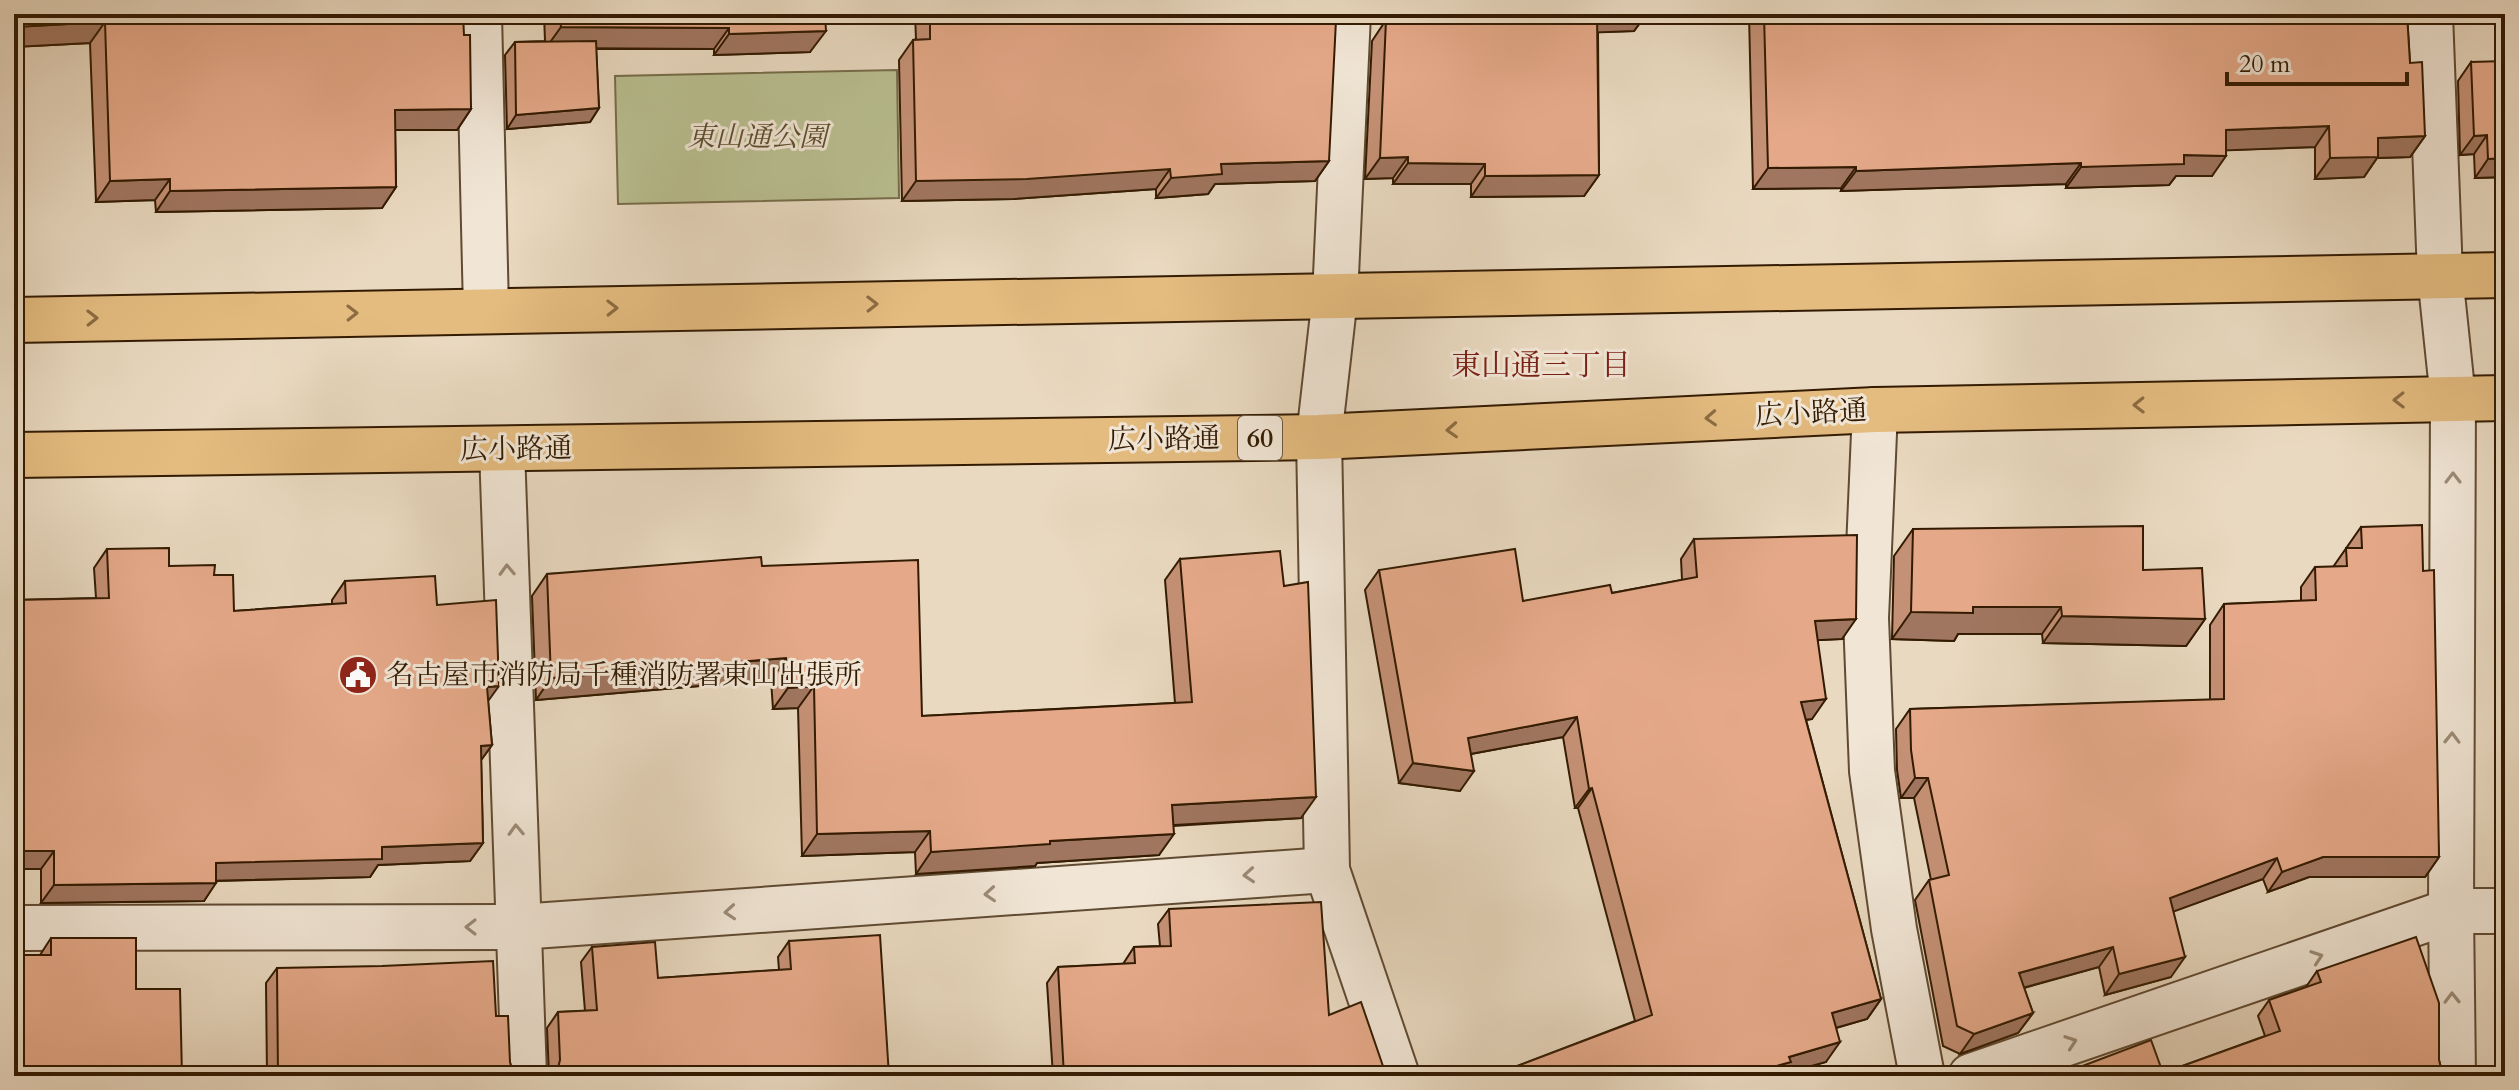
<svg xmlns="http://www.w3.org/2000/svg" width="2519" height="1090" font-family="Cardo,'Noto Serif JP',serif">
	<rect width="100%" height="100%" fill="#e9d9c0"/>
	<filter id="stains"><feTurbulence type="fractalNoise" baseFrequency=".0025" numOctaves="4"/><feColorMatrix values="0 0 0 0 .2 0 0 0 0 .09 0 0 0 0 .02 0 0 0 .5 -.17"/></filter>
	<radialGradient id="worn" r=".72"><stop offset=".6" stop-color="#630" stop-opacity="0"/><stop offset="1" stop-color="#630" stop-opacity=".3"/></radialGradient>
	<path fill="#b9bf91" stroke="#766d4a" stroke-width="2" d="M897,70L899,198L618,204L615,76Z"/>
	<g fill="none" stroke-linecap="round" stroke-linejoin="round">
		<defs>
			<g id="minor">
				<path d="M479,14L486,310"/>
				<path d="M1348,14L1335,297L1319,437L1327,870L1397,1076"/>
				<path d="M2430,14L2440,275L2453,399L2451,911L2453,1076"/>
				<path d="M1875,410L1866,618L1872,771L1894,929L1922,1076"/>
				<path d="M502,449L524,1076"/>
				<path d="M14,928L519,927L1327,870"/>
				<path d="M1971,1076L2451,911H2505"/>
			</g>
			<g id="major">
				<path d="M14,320L2505,275"/>
				<path d="M14,455L1319,437L1875,410L2505,398"/>
			</g>
		</defs>
		<use href="#minor" stroke="#604a32" stroke-width="48"/>
		<use href="#major" stroke="#331b02" stroke-width="48"/>
		<use href="#minor" stroke="#f1e6d6" stroke-width="44"/>
		<use href="#major" stroke="#e4bc80" stroke-width="44"/>
	</g>
	<g fill="#c59176" stroke="#331b02" stroke-width="2">
		<path d="M14,14L464,35L471,109L457,130H395L396,187L382,208L156,212L155,200L96,202L90,43L14,47Z"/>
		<path d="M544,14H825L810,52L714,55V49H596L599,108L590,122L507,129L505,55L515,42L545,41Z"/>
		<path d="M915,14H1321L1329,161L1315,181L1215,184L1208,194L1156,198V189L1013,199L902,201L899,60L913,40L916,39Z"/>
		<path d="M1517,14H2407L2410,63L2425,136L2410,157L2377,158L2364,177L2315,179V147L2226,150L2212,176H2176L2169,185L2066,188V184L1841,191V188L1753,189L1749,14L1645,16L1634,31L1598,32L1599,175L1584,196L1471,197V184H1393V178L1365,179L1372,41L1386,20H1517Z"/>
		<path d="M2471,62L2505,177L2475,178L2474,154L2460,155L2458,81Z"/>
		<path d="M2361,527L2423,571L2439,857L2425,877H2309L2268,892L2263,879L2173,911L2171,977L2105,995L2099,967L2024,988L2033,1013L2018,1033L1960,1054L1943,1046L1915,900L1929,880H1931L1914,798H1901L1897,770L1896,729L1910,709L2210,700V625L2224,604L2301,601V587L2315,567H2333Z"/>
		<path d="M1913,529L2143,570L2205,619L2186,646L2043,643L2042,634H1958L1954,641L1892,639L1894,556Z"/>
		<path d="M1694,539L1842,639L1818,640L1812,719L1806,720L1881,999L1867,1019L1836,1028L1826,1062L1782,1074L1781,1076H1491L1635,1021L1578,808H1575L1563,737L1471,754L1460,791L1399,783L1365,590L1379,570L1523,601L1612,593L1682,580L1681,559Z"/>
		<path d="M107,549L169,566L214,575L234,611L332,604V600L345,581L437,605L488,701L492,745L481,760L483,843L470,861L378,865L370,877L216,881L204,901L41,903V869H14V600L96,598L94,568Z"/>
		<path d="M1180,559L1301,818L1173,826L1159,855L1037,863L1035,866L916,874L915,852L802,856L798,708L773,709L771,680L536,700L532,596L547,574L762,566L922,716L1175,703L1165,580Z"/>
		<path d="M1169,909L1329,1015L1391,1076H1053L1047,983L1058,967L1123,964L1134,947L1160,946L1158,924Z"/>
		<path d="M51,938L136,989L182,1076L40,955Z"/>
		<path d="M789,941L889,1076H549L547,1028L558,1012L585,1011L581,962L592,947L658,978L779,970L778,957Z"/>
		<path d="M277,968L496,1016L513,1073L516,1076H267L266,983Z"/>
		<path d="M2317,971L2439,1060L2442,1072L2163,1073L2265,1036L2258,1016L2269,1000L2306,987Z"/>
		<path d="M2499,1066L2505,1076H2492Z"/>
	</g>
	<g fill="#a07660" stroke="#331b02" stroke-width="2">
		<path d="M1596,14H1749L1645,16L1634,31L1583,33Z"/>
		<path d="M105,22L90,43L14,47V27Z"/>
		<path d="M561,27L729,28L714,49L546,48Z"/>
		<path d="M826,31L810,52L714,55L729,34Z"/>
		<path d="M599,108L590,122L507,129L516,115Z"/>
		<path d="M471,109L457,130H381L395,110Z"/>
		<path d="M2329,126L2315,147L2211,151L2226,130Z"/>
		<path d="M2487,135L2474,154L2460,155L2474,136Z"/>
		<path d="M2425,136L2410,157L2377,158L2364,177L2315,179L2330,158L2378,138Z"/>
		<path d="M2184,155L2226,156L2212,176H2176L2169,185L2066,188L2081,167Z"/>
		<path d="M1408,157L1393,178L1365,179L1380,158Z"/>
		<path d="M2505,158V177L2475,178L2488,159Z"/>
		<path d="M1329,161L1315,181L1215,184L1208,194L1156,198L1171,178L1221,164Z"/>
		<path d="M1408,163L1485,164L1471,184H1393Z"/>
		<path d="M2081,163L2066,184L1841,191L1856,171Z"/>
		<path d="M1856,167L1841,188L1753,189L1768,168Z"/>
		<path d="M1170,169L1156,189L1013,199L902,201L916,181Z"/>
		<path d="M1599,175L1584,196L1471,197L1485,176Z"/>
		<path d="M170,179L155,200L96,202L110,181Z"/>
		<path d="M396,187L382,208L156,212L170,191Z"/>
		<path d="M1973,607H2061L2042,634H1958L1954,641L1892,639L1911,612Z"/>
		<path d="M2062,616L2205,619L2186,646L2043,643Z"/>
		<path d="M1856,619L1842,639L1801,641L1815,621Z"/>
		<path d="M786,658L771,680L536,700L551,678Z"/>
		<path d="M499,686L486,704L487,687Z"/>
		<path d="M814,686L798,708L773,709L788,688Z"/>
		<path d="M1826,699L1812,719L1788,722L1801,702Z"/>
		<path d="M1577,717L1563,737L1454,757L1468,738Z"/>
		<path d="M492,745L479,763L481,746Z"/>
		<path d="M1413,763L1474,771L1460,791L1399,783Z"/>
		<path d="M1915,778H1928L1914,798H1901Z"/>
		<path d="M1592,788L1578,808H1575L1589,789Z"/>
		<path d="M1316,797L1301,818L1157,826L1172,805Z"/>
		<path d="M930,831L915,852L802,856L817,834Z"/>
		<path d="M1174,834L1159,855L1037,863L1035,866L916,874L931,852L1050,841Z"/>
		<path d="M483,843L470,861L378,865L370,877L204,881L216,863L382,847Z"/>
		<path d="M14,851H54L41,869H14Z"/>
		<path d="M2323,857H2439L2425,877H2309L2268,892L2282,872Z"/>
		<path d="M2277,858L2263,879L2156,918L2170,898Z"/>
		<path d="M216,883L204,901L41,903L54,885Z"/>
		<path d="M2113,947L2099,967L2004,993L2019,973Z"/>
		<path d="M2185,957L2171,977L2105,995L2119,974Z"/>
		<path d="M1881,999L1867,1019L1818,1033L1832,1013Z"/>
		<path d="M2033,1013L2018,1033L1960,1054L1974,1034Z"/>
		<path d="M1840,1042L1826,1062L1782,1074L1781,1076H1743L1789,1057Z"/>
		<path d="M1743,1069L1738,1076H1724Z"/>
	</g>
	<g fill="#e5a989" stroke="#331b02" stroke-width="2">
		<path d="M14,14H463L464,35H470L471,109L395,110L396,187L170,191V179L110,181L105,22L14,27Z"/>
		<path d="M560,14H825L826,31L729,34V28L561,27Z"/>
		<path d="M930,14H1321V20H1336L1329,161L1221,164L1222,174L1171,178L1170,169L1027,179L916,181L913,40L930,39Z"/>
		<path d="M1532,14H1597L1599,175L1485,176V164L1408,163V157L1380,158L1386,20H1532Z"/>
		<path d="M1764,14H2407L2410,63L2422,62L2425,136L2378,138V157L2330,158L2329,126L2226,130V156L2184,155V164L2081,167V163L1856,171V167L1768,168Z"/>
		<path d="M596,41L599,108L516,115L515,42Z"/>
		<path d="M2505,61V158L2488,159L2487,135L2474,136L2471,62Z"/>
		<path d="M2422,525L2423,571L2434,570L2439,857H2323L2282,872L2277,858L2170,898L2185,957L2119,974L2113,947L2019,973L2033,1013L1974,1034L1957,1026L1929,880L1949,875L1928,778H1915L1911,750L1910,709L2224,699V604L2316,600L2315,567L2347,566L2346,548H2362L2361,527Z"/>
		<path d="M2143,526V570L2202,568L2205,619L2062,616L2061,607H1973V613L1911,612L1913,529Z"/>
		<path d="M1857,535L1856,619L1815,621L1826,699L1801,702L1881,999L1832,1013L1840,1042L1789,1057L1791,1062L1744,1075L1743,1069L1724,1076H1491L1652,1015L1592,788L1589,789L1577,717L1468,738L1474,771L1413,763L1379,570L1515,549L1523,601L1610,585L1612,593L1697,577L1694,539Z"/>
		<path d="M169,548V566L215,565L214,575H233L234,611L346,603L345,581L435,576L437,605L496,600L499,686L487,687L492,745L481,746L483,843L382,847V859L216,863V883L54,885V851H14V600L109,598L107,549Z"/>
		<path d="M1280,551L1284,586L1308,582L1316,797L1172,805L1174,834L1050,841V844L931,852L930,831L817,834L814,686L788,688L786,658L551,678L547,574L761,557L762,566L918,560L922,716L1192,702L1180,559Z"/>
		<path d="M1321,902L1329,1015L1361,1002L1384,1069L1391,1076H1064L1058,967L1135,963L1134,947L1171,946L1169,909Z"/>
		<path d="M880,935L889,1076H553L557,1072L560,1060L558,1012L597,1010L592,947L655,942L658,978L791,969L789,941Z"/>
		<path d="M2416,937L2439,1003V1060L2442,1072L2446,1076H2056L2151,1040L2163,1073L2280,1031L2269,1000L2321,982L2317,971Z"/>
		<path d="M51,938H136V989H180L182,1076H14V955H51Z"/>
		<path d="M493,961L496,1016H508L510,1062L513,1073L516,1076H278L277,968L382,966Z"/>
		<rect x="2499" y="1066" width="6" height="10"/>
	</g>
	<defs><path id="oneway-chevron" d="M-2-3.5L2.5 0L-2 3.5" fill="none" stroke-width="1.6" stroke-linecap="round" stroke-linejoin="round" transform="scale(2)"/></defs>
	<g stroke="#8c6c41">
		<use href="#oneway-chevron" transform="translate(872 304) rotate(-1)"/>
		<use href="#oneway-chevron" transform="translate(612 308) rotate(-1)"/>
		<use href="#oneway-chevron" transform="translate(352 313) rotate(-1)"/>
		<use href="#oneway-chevron" transform="translate(92 318) rotate(-1)"/>
		<use href="#oneway-chevron" transform="translate(2399 400) rotate(179)"/>
		<use href="#oneway-chevron" transform="translate(2139 405) rotate(179)"/>
		<use href="#oneway-chevron" transform="translate(1711 418) rotate(177)"/>
		<use href="#oneway-chevron" transform="translate(1452 430) rotate(177)"/>
	</g>
	<g stroke="#9c8b77">
		<use href="#oneway-chevron" transform="translate(2453 478) rotate(-90)"/>
		<use href="#oneway-chevron" transform="translate(507 570) rotate(-92)"/>
		<use href="#oneway-chevron" transform="translate(2452 738) rotate(-89)"/>
		<use href="#oneway-chevron" transform="translate(516 830) rotate(-92)"/>
		<use href="#oneway-chevron" transform="translate(1249 875) rotate(176)"/>
		<use href="#oneway-chevron" transform="translate(990 894) rotate(176)"/>
		<use href="#oneway-chevron" transform="translate(730 912) rotate(176)"/>
		<use href="#oneway-chevron" transform="translate(471 927) rotate(180)"/>
		<use href="#oneway-chevron" transform="translate(2317 957) rotate(-19)"/>
		<use href="#oneway-chevron" transform="translate(2452 998) rotate(-91)"/>
		<use href="#oneway-chevron" transform="translate(2071 1042) rotate(-19)"/>
	</g>
	<defs>
		<symbol id="civic-disc" viewBox="-11 -11 22 22"><circle r="9.5" fill="#8f2418" stroke="#f1e6d6"/><path d="M-.6-6.5H3V-4.5H.6V-3L4-1V1h2V6H-6V1h2V-1L-.6-3ZM-1.2 2.5V6h2.4V2.5Z" fill="#fff"/></symbol>
	</defs>
	<g fill-rule="evenodd">
		<use href="#civic-disc" x="336" y="653" width="44" height="44"/>
	</g>
	<g text-anchor="middle" dominant-baseline="central" stroke-width="6" stroke-linejoin="round" paint-order="stroke">
		<rect fill="#f1e6d6" stroke="#6c5842" stroke-width="2" x="1238" y="416" width="44" height="44" rx="6"/>
		<g font-size="26" font-weight="bold" fill="#331b02">
			<text x="1260" y="438">60</text>
		</g>
		<g font-size="28" font-style="italic" fill="#5b4c2d" stroke="#f1e6d6">
			<text x="757" y="137">東山通公園</text>
		</g>
		<g font-size="28" fill="#331b02" stroke="#f1e6d6">
			<text transform="translate(1811 413) rotate(-3)">広小路通</text>
			<text transform="translate(1164 439) rotate(-1)">広小路通</text>
			<text transform="translate(516 449) rotate(-1)">広小路通</text>
		</g>
		<g font-size="28" fill="#331b02" stroke="#f1e6d6" text-anchor="start">
			<text x="386" y="675">名古屋市消防局千種消防署東山出張所</text>
		</g>
		<g font-size="30" fill="#7a1f14" stroke="#f1e6d6">
			<text x="1541" y="365">東山通三丁目</text>
		</g>
	</g>
	<rect width="2519" height="1090" fill="none" stroke="#e9d9c0" stroke-width="48"/>
	<rect x="16" y="16" width="2487" height="1058" fill="none" stroke="#331b02" stroke-width="4"/>
	<rect x="24" y="24" width="2471" height="1042" fill="none" stroke="#331b02" stroke-width="2"/>
	<path d="M2227 72v12h180v-12" fill="none" stroke="#331b02" stroke-width="4"/>
	<text x="2239" y="72" font-size="24" fill="#331b02" stroke="#f1e6d6" stroke-width="6" paint-order="stroke">20 m</text>
	<rect width="100%" height="100%" filter="url(#stains)"/>
	<rect width="100%" height="100%" fill="url(#worn)"/>
</svg>
